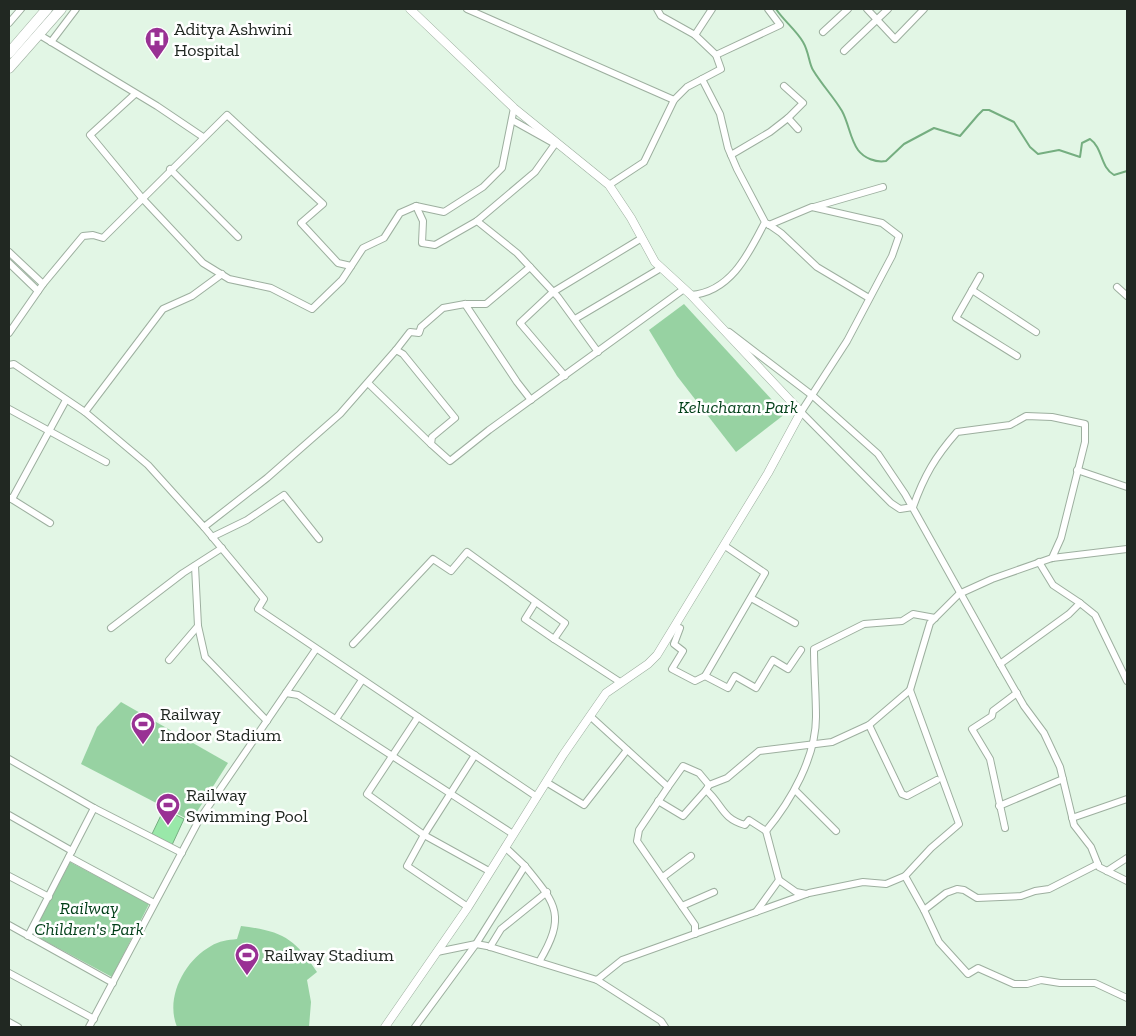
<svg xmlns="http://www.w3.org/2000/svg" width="1136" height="1036" font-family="'Zilla Slab',serif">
	<rect width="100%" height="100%" fill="#e2f6e5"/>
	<g fill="#97d2a2">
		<path d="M684,304L785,414L736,452L677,376L649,330Z"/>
		<path d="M121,702L228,763L191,821L81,764L97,727Z"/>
		<path d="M70,862L149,904L112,977L32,934Z"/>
		<path d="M241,926C282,931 294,938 317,972L307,980L311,1002L309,1027H177C165,998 184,961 211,946C219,941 228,940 237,939Z"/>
	</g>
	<path fill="#99e8a9" stroke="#75ae80" d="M164,809L184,819L172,845L152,834Z"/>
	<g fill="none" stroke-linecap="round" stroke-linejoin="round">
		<path stroke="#75ae80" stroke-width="2" d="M776,9C784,21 796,30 803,42C809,52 809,64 813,70C822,85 833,96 842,111C849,124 850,139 858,150C864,158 876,163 886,161L904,144L934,128L960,136L978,115L983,110H989L1014,122L1030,147L1038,154L1059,150L1080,157L1082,143L1090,139C1103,148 1100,167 1114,175L1127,171"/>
		<defs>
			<g id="minor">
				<path d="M467,9L674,100"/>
				<path d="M657,9L661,16L695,35"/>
				<path d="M867,9L895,39L924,9"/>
				<path d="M9,23L21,9"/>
				<path d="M823,32L848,9"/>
				<path d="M38,34L157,106L203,137"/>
				<path d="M51,42L76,9"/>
				<path d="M844,51L888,9"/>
				<path d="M716,55L780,25L768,9"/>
				<path d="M784,86L803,103L788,118"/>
				<path d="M135,94L90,135L142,198L203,263L229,279L271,288L312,309L342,280L363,248L384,238L400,213L416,206L444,212L483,187L502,168L514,108"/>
				<path d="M731,155L770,132L788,118L798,129"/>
				<path d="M170,169L238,237"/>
				<path d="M609,185L644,162L674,100L687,87L721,69L716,55L695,35L712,9"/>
				<path d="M416,206L423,221L422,243L435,245L477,221L535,172L555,144L512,120"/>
				<path d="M814,207L883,187"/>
				<path d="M477,221L517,253L558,297L598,352"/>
				<path d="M768,224L781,233L817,267L869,298"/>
				<path d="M769,225L812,207L882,223L899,236L892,256L847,341L801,412L891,503L900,509L913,507"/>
				<path d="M9,252L43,284"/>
				<path d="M9,263L38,291"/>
				<path d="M222,274L192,296L163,309L85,412L148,465L204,527L267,478L340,414L396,350L403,354L455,418L432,437L431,444L450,461L489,430L684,289"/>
				<path d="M980,276L956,318L1017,356"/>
				<path d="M1117,287L1127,296"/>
				<path d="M972,290L1036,332"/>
				<path d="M691,295C731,292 749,253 765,222L737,169L728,148L720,114L702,79"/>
				<path d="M465,304L517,382L531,400"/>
				<path d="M575,319L661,268"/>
				<path d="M729,332L813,396L878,454L905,494L1000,664L1069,614L1080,603L1095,615L1127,681"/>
				<path d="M9,333L43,284L83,236L93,235L103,238L227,115L323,204L301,223L338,263L351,266"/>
				<path d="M396,350L410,332L419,333L421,327L443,308L465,304H486L530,267"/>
				<path d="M9,365L14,364L85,412"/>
				<path d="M565,376L520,323L553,292L642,238"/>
				<path d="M368,383L431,444"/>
				<path d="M9,409L106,462"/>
				<path d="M1077,470L1127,487"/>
				<path d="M10,498L50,523"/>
				<path d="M12,499L66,400"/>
				<path d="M913,507C924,476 935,457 957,432L1010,425L1026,416L1052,417L1085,424V442L1061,538L1052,558"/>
				<path d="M204,527L264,599L258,609L537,797"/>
				<path d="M212,537L247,520L284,495L319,539"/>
				<path d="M1039,562L1053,585L1080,603"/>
				<path d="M751,598L795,623"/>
				<path d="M535,603L525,619L554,639"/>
				<path d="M198,626L205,657L267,721"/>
				<path d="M111,628L183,573L222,548"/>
				<path d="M680,628L674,644L683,651L672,669L695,681L705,676L765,573L725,546"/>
				<path d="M353,644L433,559L451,571L467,552L565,623L554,639L620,682"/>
				<path d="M169,660L198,626L195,566"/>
				<path d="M1000,664L1024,706L1044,733L1060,767L1074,825L1091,847L1099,867L1127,881"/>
				<path d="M705,676L728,688L735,676L756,688L773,660L788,669L801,650"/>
				<path d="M286,693L298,695L513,834"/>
				<path d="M590,716L668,787L639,830L637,841L695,925V934"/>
				<path d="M418,717L367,794L424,835L489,871"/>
				<path d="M336,719L362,680"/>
				<path d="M869,725L902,794L907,796L937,780"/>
				<path d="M9,759L94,808L182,853"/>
				<path d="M546,782L584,805L627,750"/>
				<path d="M709,785L706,790C723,805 721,818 745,825L749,820L766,831C791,801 816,757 816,717C816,695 814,671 814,649L864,624L902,621L913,614L935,618"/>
				<path d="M668,787L683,766L699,773L709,785L727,778L759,751L832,742L869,725L910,690"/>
				<path d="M795,790L836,831"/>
				<path d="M658,801L683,816L706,790"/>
				<path d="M999,806L1063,779"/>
				<path d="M9,815L72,851"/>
				<path d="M1072,818L1127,799"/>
				<path d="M1005,828L990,759L972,729L992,716L993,711L1017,693"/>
				<path d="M69,857L154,903"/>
				<path d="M1098,864L1049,889L1035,891L1021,896L977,898L964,890L957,889L946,893L924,910L939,942L968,974L978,968L1014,984H1027L1041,980L1060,983H1095L1127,998"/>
				<path d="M525,866C556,904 567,915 539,962"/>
				<path d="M1107,871L1127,858"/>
				<path d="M9,876L49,897"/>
				<path d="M905,876L924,910"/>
				<path d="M663,877L691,856"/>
				<path d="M779,880L796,892L806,894"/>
				<path d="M682,906L714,892"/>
				<path d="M468,907L407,866L424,835L475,755"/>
				<path d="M756,912L779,880L766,831"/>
				<path d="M9,925L113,983"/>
				<path d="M28,936L94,808"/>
				<path d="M490,947L501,929L547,892"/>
				<path d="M437,952L476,944L487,946L597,980L622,960L809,893L863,882L886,884L905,876L931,848L959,824L910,690L930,623L959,594L992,579L1052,558L1127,549"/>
				<path d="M9,973L94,1019"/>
				<path d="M597,980L661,1021L665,1027"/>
				<path d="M9,1022L18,1027"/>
				<path d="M89,1027L199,820L316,649"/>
				<path d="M415,1027L476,944L525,866L505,847"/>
			</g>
			<path id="tertiary" d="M385,1027L468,907L563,755L606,693L648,664L657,655L768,473L801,412L691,295L655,262L631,218L609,185L514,108L410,9"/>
			<g id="primary">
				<path d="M9,53L47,9"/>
				<path d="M9,68L61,9"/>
			</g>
		</defs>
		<use href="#minor" stroke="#9daf9f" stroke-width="8"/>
		<use href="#tertiary" stroke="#9daf9f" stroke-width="9"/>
		<use href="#primary" stroke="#9daf9f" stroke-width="11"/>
		<use href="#minor" stroke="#fff" stroke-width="6"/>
		<use href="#tertiary" stroke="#fff" stroke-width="8"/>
		<use href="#primary" stroke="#fff" stroke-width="10"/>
	</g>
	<defs>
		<symbol id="hospital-pin" viewBox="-11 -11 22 30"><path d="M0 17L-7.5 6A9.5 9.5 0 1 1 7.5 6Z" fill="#993194" stroke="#fff"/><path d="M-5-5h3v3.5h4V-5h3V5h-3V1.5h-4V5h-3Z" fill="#fff"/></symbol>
		<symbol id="stadium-pin" viewBox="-11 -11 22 30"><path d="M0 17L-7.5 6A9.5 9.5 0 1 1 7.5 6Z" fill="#993194" stroke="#fff"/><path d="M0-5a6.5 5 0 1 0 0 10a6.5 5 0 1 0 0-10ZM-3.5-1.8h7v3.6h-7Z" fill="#fff"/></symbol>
	</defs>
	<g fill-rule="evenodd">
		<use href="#hospital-pin" x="143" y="25" width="28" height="38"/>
		<use href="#stadium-pin" x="129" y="710" width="28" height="38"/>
		<use href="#stadium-pin" x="154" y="791" width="28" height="38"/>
		<use href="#stadium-pin" x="233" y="941" width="28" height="38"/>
	</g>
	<g text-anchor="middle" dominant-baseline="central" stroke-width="5" stroke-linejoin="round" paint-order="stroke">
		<g font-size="18" fill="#212822" stroke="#fff" text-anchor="start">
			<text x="174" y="29">Aditya Ashwini<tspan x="174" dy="21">Hospital</tspan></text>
			<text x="160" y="714">Railway<tspan x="160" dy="21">Indoor Stadium</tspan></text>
			<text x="186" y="795">Railway<tspan x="186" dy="21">Swimming Pool</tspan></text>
			<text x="264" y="955">Railway Stadium</text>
		</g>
		<g font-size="18" font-style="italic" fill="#013f18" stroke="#fff">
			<text x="738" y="407">Kelucharan Park</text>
			<text x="89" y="908">Railway<tspan x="89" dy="21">Children's Park</tspan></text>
		</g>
	</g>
	<rect width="1136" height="1036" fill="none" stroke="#212822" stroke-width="20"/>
</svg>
